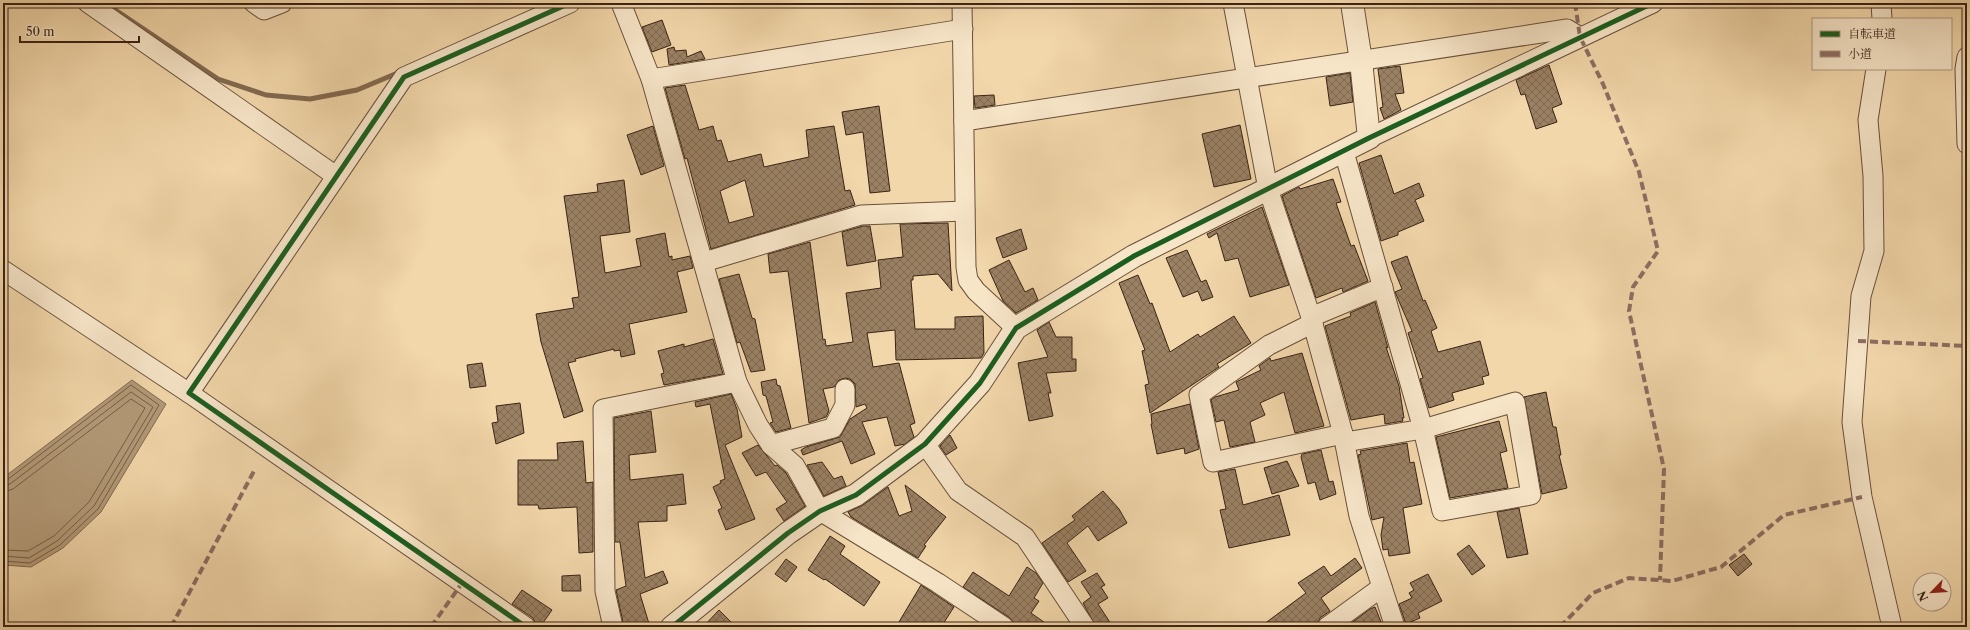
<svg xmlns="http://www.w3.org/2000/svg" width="1970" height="630" font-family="'Libre Caslon Text','Noto Serif JP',serif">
	<defs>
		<pattern id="building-cross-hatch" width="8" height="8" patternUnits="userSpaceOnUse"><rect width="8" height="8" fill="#9a8163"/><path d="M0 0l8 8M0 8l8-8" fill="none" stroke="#7f6951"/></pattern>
	</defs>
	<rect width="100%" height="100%" fill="#f2d7aa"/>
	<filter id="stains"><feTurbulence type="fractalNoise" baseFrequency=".005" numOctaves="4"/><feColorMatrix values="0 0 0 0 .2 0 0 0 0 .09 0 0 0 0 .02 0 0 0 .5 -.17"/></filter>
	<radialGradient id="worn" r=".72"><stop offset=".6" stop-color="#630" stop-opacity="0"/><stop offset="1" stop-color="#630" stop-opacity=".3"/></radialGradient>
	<path fill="#b39a78" stroke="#836a51" d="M132,380L166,404L101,512L63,548L31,567L3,565V478Z"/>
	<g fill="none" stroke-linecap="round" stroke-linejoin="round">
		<g stroke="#765e47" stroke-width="1">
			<path d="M3,481L7,480L131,385L159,405L98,509L60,545L30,563L3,561"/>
			<path d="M3,486L10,484L131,392L153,407L94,506L57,541L29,558L3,556"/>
			<path d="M3,492L13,489L131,399L145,408L89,502L54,536L28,551L3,550"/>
		</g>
		<path stroke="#836a51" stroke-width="5" d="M105,3L218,79L266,95L310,99L357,90L400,72"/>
	</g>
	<g fill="url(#building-cross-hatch)" stroke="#3a2316" fill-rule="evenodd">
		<path d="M662,20L671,45L652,52L642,27Z"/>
		<path d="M674,47L675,51L686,50L687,57L701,51L705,59L669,65L667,49Z"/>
		<path d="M1549,65L1562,104L1552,108L1557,122L1536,129L1525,94L1521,95L1516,80Z"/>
		<path d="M1400,66L1404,93L1395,94L1401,110L1384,119L1380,108L1383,107L1378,69Z"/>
		<path d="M1350,73L1353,102L1330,106L1326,77Z"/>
		<path d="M685,85L699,130L713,126L717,141L721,140L728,162L761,154L764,167L809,157L806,130L834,126L845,191L850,190L855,205L711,249L687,158L685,159L665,88ZM745,180L754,216L729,223L720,191Z"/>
		<path d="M994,95L995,105L975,108L974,96Z"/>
		<path d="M879,106L890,191L870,193L863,132L846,135L842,112Z"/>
		<path d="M1240,125L1251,179L1214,187L1202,134Z"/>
		<path d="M653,126L664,166L641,175L627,135Z"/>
		<path d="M1381,155L1394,194L1419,183L1424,196L1415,200L1424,221L1398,232V235L1381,241L1359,163Z"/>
		<path d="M1333,179L1341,202L1336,203L1351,246L1354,245L1368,281L1343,292L1342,288L1316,298L1282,196L1299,187L1300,189Z"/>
		<path d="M624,180L630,232L600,236L605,273L641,266L636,239L665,233L669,257L672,256V260L690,256L693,268L677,272L687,312L629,324L635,354L621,357L620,350L614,351V349L575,359L576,361L568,363L583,411L564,418L541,342L536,314L574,308L572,298L579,297L564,196L598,192L597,184Z"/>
		<path d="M1262,207L1289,285L1250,297L1238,258L1225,261L1217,233L1209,238L1207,234Z"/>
		<path d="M948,223L952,291L938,274L913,276V280H911L915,329H955V317L983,316L984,353L981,358L896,360L895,330L867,333L873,367L899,363L915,423L910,425L914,437L905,444L895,446L887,417L862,422L875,454L851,464L842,441L803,455L801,450L806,447L840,437L850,419L867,408L865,404L856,407L855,384L850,379L845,378L839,380L834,387L823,389L829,411L826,417L809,423L788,271L770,273L768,254L810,242L823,340L825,339L826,346L853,342L846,293L881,288L878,260L903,257L900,224Z"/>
		<path d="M863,226H870L876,261L847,266L842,232Z"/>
		<path d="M1021,229L1027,249L1003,258L996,238Z"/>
		<path d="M1187,250L1201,282L1206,280L1213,297L1202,301L1198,291L1183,297L1166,258Z"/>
		<path d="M1407,256L1423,301L1425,300L1437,328L1431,331L1438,352L1480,341L1489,375L1482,377L1484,384L1452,393L1454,400L1429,408L1420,379L1423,378L1408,333L1412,331L1395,292L1402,289L1391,262Z"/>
		<path d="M1009,260L1025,292L1033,288L1038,300L1016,313L1003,301L989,270Z"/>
		<path d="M739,274L752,318L755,319L765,370L751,372L740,342L737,343L719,279Z"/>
		<path d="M1138,275L1150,304L1152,303L1170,352L1198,334L1200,337L1234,316L1251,343L1217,364L1219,367L1150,413L1145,385L1149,384L1142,351L1145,350L1119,283Z"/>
		<path d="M1375,302L1388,348L1386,347L1399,386L1404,418H1402L1403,421L1385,424L1384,414L1351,420L1325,326L1351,316L1350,313Z"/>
		<path d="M1049,322L1056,337H1072V359H1076V371L1046,373L1051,393H1048L1053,416L1029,421L1018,363L1048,357L1037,330Z"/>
		<path d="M713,339L723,374L664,385L661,374L664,373L658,351L684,344V347Z"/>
		<path d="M1302,353L1324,426L1295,433L1284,392L1260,403L1265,415L1250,422L1255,442L1230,447L1224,420L1216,422L1211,400L1215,397L1239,390L1236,382L1261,370L1259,366L1270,358L1271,361Z"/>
		<path d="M482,363L486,386L470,388L467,365Z"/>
		<path d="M776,379L777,385L780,386L791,428L776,432L770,423L773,422L766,396L763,395L761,382Z"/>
		<path d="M1546,392L1553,427H1556L1561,455H1559L1567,488L1542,494L1524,397Z"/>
		<path d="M731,394L737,409L742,437L725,445L755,519L726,530L718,510L722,508L713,487L721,483L720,481L725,479L710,404L696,407L695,402Z"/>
		<path d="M520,403L524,433L496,444L492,423L498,422L496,406Z"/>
		<path d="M1190,404L1199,449L1185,454L1184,448L1157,454L1151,424H1152L1151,414Z"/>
		<path d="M651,411L656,452L629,455L630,480L683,474L686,504L667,506V521L638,522L645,578L663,571L668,583L640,594L650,627H624L616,590L626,586L620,542H615L614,418Z"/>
		<path d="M1499,421L1507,451L1500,453L1508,488L1450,498L1436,437Z"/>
		<path d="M950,435L957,448L946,455L940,446Z"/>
		<path d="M583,441L586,483L593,482V552L579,553L577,507L539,509L538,505H518V460H558L557,443Z"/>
		<path d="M1407,443L1410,463L1414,462L1422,504L1403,508L1410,553L1389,556L1388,549L1383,550L1381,535L1384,517L1372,520L1358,455L1361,454L1360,451Z"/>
		<path d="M758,445L775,466L777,465L786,473L805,506L784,521L776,509L787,502L766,472L756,476L742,453Z"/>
		<path d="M1321,450L1329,482L1333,481L1336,494L1320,500L1315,482L1308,484L1301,457L1302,454Z"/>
		<path d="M1287,461L1299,486L1272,494L1264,468Z"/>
		<path d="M822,462L834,479L842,476L846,486L824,496L807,465Z"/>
		<path d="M1235,469L1243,505L1279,495L1290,535L1229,548L1220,510L1226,509L1218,472Z"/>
		<path d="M905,485L946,517L924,545L926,546L918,558L851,517L848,512L863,505L888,487L899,516L912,511Z"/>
		<path d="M1103,491L1119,509L1127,523L1098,541L1088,526L1067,543L1086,571L1068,582L1042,543L1075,520L1072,516Z"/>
		<path d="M1519,508L1528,554L1507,558L1497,512Z"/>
		<path d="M830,536L845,546L840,554L880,582L864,606L825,579L824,580L808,570Z"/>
		<path d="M1469,545L1485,566L1472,575L1457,554Z"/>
		<path d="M1744,554L1752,564L1738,576L1729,565Z"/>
		<path d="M1355,558L1362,568L1321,598L1330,611L1320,618L1316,627H1260L1306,593L1298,583L1324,566L1331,576Z"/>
		<path d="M786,559L797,567L786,582L775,574Z"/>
		<path d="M1027,567L1036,573L1043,583L1034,598L1039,601L1031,613L1051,627H1015L1010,618L963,587L973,572L1009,596Z"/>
		<path d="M1097,573L1105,585L1101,587L1108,598L1098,604L1113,627H1096L1083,603L1091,597L1081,582Z"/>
		<path d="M1428,574L1442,601L1418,613L1420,618L1406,624L1399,604L1412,598L1409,593L1414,590L1410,583Z"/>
		<path d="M580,575L581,591H562V576Z"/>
		<path d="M921,585L954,607L941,627H896Z"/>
		<path d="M522,590L552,610L540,627H537L533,618L512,604Z"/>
		<path d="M1375,607L1383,627H1346L1370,609Z"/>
		<path d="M719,610L736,627H703Z"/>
	</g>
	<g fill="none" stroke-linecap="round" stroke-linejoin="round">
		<defs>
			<g id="minor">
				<path d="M88,3L336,176"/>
				<path d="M254,3L264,10L282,3"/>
				<path d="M621,3L651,79L737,382L758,425L771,445L795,466L820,511L938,583L1004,627"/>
				<path d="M962,3L966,267L968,280L976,291L1016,328"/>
				<path d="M1233,3L1268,189L1311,317L1343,434L1359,516L1395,627"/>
				<path d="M1881,3L1882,19"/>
				<path d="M1967,57L1965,69L1967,144"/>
				<path d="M1876,69L1868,120L1873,176L1874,251L1861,296L1852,422L1862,497L1892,627"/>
				<path d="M651,79L963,29"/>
				<path d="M964,121L1567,29L1580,37"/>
				<path d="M1369,138L1653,3"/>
				<path d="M1344,152L1423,429L1345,442"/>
				<path d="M704,262L861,215L965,211"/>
				<path d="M3,270L189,393"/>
				<path d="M1311,317L1383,287"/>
				<path d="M1313,323L1269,345L1199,395L1213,462L1343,434"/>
				<path d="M1515,402L1531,495L1442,511L1423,429Z"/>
				<path d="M925,444L958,491L1025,537L1085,627"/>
				<path d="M771,445L833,428L845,405V389"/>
				<path d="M526,627L189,393L404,77L570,3"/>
				<path d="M613,627L605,591L603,409L737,382"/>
				<path d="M1327,627L1382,587"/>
			</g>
			<path id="tertiary" d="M672,627L788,533L820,511L856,495L925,444L980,383L1016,328L1134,256L1369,138L1361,61L1352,3"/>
		</defs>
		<use href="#minor" stroke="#68503b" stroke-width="21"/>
		<use href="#tertiary" stroke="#68503b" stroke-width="24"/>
		<use href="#minor" stroke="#f7e5c8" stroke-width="19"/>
		<use href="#tertiary" stroke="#f7e5c8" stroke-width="22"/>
		<g stroke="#8d6e63" stroke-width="4" stroke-dasharray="8 4" stroke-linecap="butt">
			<path d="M1575,3L1580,37L1603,84L1639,172L1658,251L1633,287L1629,311L1664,469L1660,580"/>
			<path d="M1858,341L1967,346"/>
			<path d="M171,627L254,471"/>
			<path d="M431,627L462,583"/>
			<path d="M1560,627L1593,593L1629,578L1672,581L1721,567L1784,515L1862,497"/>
		</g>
		<defs>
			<g id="cycleway">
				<path d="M526,627L189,393L404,77L570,3"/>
				<path d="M672,627L788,533L820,511L856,495L925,444L980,383L1016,328L1134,256L1369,138L1653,3"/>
			</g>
		</defs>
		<use href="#cycleway" stroke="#f7e5c8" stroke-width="8"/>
		<use href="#cycleway" stroke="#1b5e20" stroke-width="5"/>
	</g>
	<rect width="1970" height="630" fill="none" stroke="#f2d7aa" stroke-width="16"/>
	<rect x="4" y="4" width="1962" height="622" fill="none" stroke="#3a2316" stroke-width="2"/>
	<rect x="8" y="8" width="1954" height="614" fill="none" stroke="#3a2316"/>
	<rect x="1812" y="18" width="140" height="52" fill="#f7e5c8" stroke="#ab9781"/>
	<rect x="1820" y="31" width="20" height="6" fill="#1b5e20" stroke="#ab9781"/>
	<text x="1848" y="38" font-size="12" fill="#3a2316">自転車道</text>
	<rect x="1820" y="51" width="20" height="6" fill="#8d6e63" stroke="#ab9781"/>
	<text x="1848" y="58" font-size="12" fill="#3a2316">小道</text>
	<g transform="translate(1932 592) rotate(245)"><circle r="19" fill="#f7e5c8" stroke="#ab9781"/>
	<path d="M0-3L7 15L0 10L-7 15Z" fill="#8f2418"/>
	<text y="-6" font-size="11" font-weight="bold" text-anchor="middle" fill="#3a2316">N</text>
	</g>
	<path d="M20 36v6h119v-6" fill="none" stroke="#3a2316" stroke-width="2"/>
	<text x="26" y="36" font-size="12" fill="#3a2316" stroke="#f7e5c8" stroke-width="3" paint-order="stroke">50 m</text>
	<rect width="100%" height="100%" filter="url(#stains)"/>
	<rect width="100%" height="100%" fill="url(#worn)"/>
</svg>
